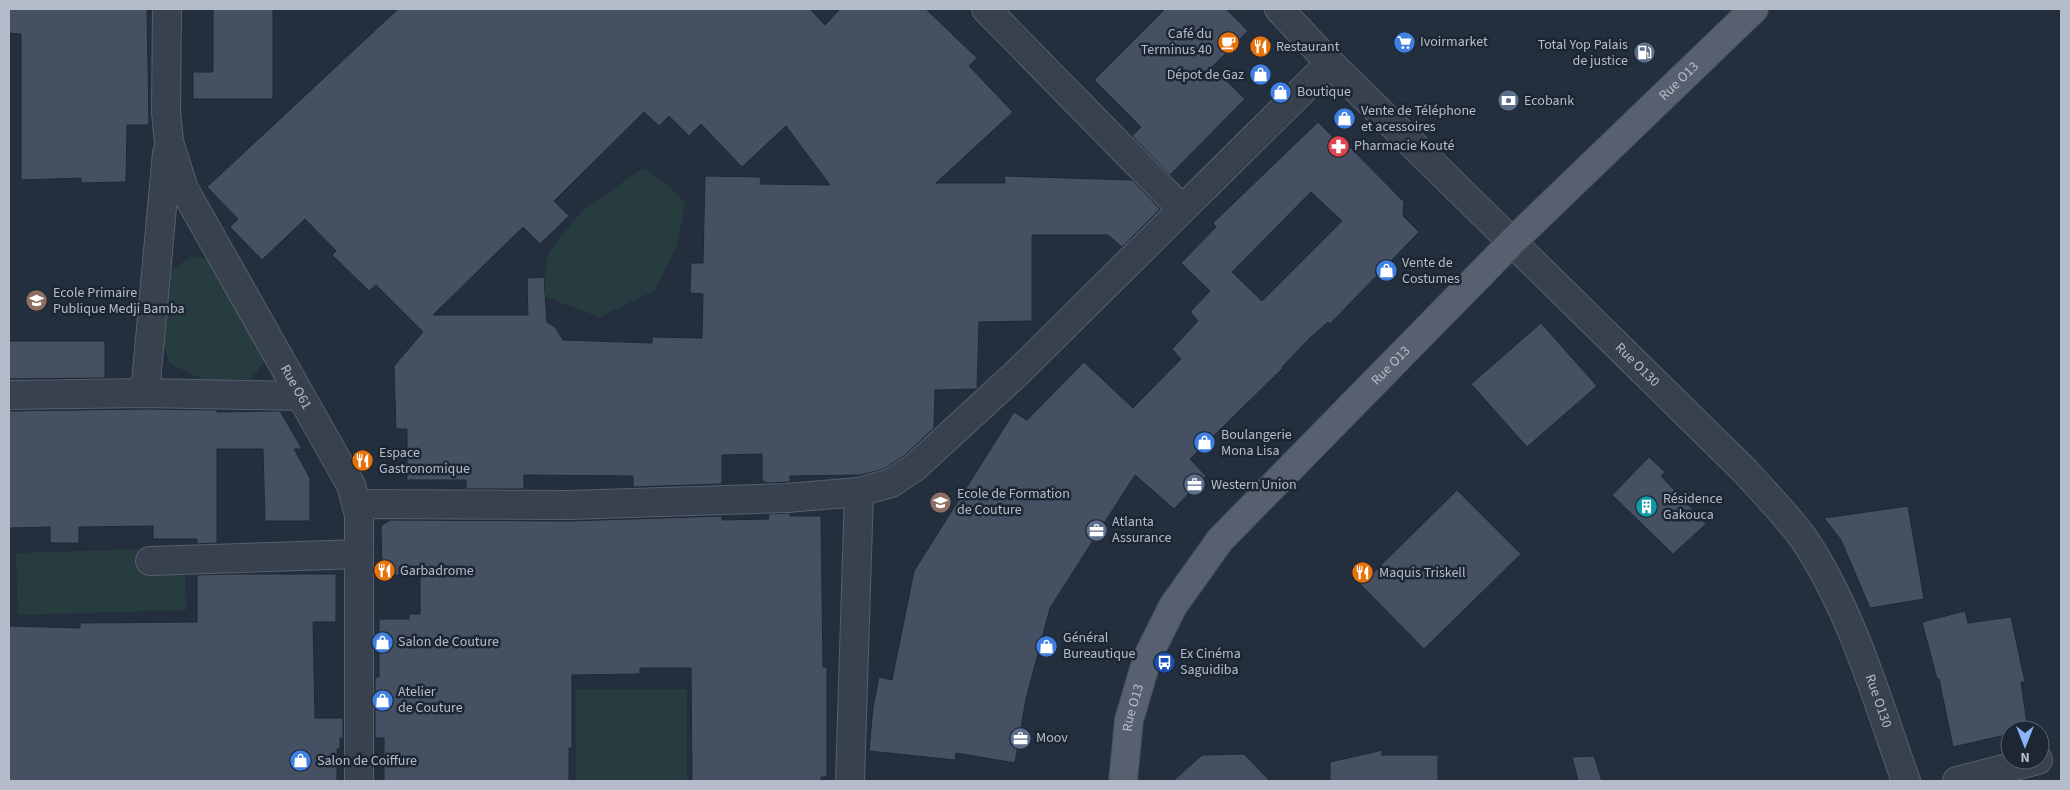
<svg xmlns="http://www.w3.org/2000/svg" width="2070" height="790" font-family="'Source Sans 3',sans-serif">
	<rect width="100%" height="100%" fill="#242f3e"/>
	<g fill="#263c3f">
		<path d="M643,168L666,184L685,203L677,246L654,291L600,317L540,295L549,252L582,211Z"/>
		<path d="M192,256L213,261L262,335L265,360L248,383L204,380L171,364L158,334L164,275Z"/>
		<path d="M144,549L185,566L186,610L18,615L16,553Z"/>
		<rect x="576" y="689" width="111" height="92"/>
	</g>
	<g fill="#455162" stroke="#1f2835" fill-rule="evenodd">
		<path d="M9,9H147L149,125H127L126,182L81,183V178L21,180V34L9,33Z"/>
		<path d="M213,9H273V99H193V72H213Z"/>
		<path d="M398,9H810L825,25L840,9H926L977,58L969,66L1013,112L936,183H1005L1004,176L1132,180L1160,209L1122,247L1108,235H1032V321L979,322L977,389L935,390L934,428L905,455L884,469L861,475L790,476V482L768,483L762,481V454L722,455V484L633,487V476L524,475V489H466V480H407V429H396L394,366L423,332L376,285L369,291L332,255L336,251L305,219L262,260L230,227L238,219L207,187ZM644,112L659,126L669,116L689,136L701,124L742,167L786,126L830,185L760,184L761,177L705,176L703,263H691L690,293L703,294L702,338L652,337V343L563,340L555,327L547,322L544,277L527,278L528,315H433L523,227L540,244L569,216L554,201Z"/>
		<path d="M1165,9H1226L1248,31L1212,67L1245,99L1170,175L1132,136L1141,127L1094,80Z"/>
		<path d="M1318,122L1345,149L1349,146L1404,202L1403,216L1419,232L1330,324L1328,322L1310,338L1282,367L1283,368L1190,459L1206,476L1174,509L1135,475L1050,608L1026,699L1015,763L956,753L955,760L869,751L873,707L879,677L892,680L914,571L1014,412L1027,420L1084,362L1133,408L1181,359L1172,349L1198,321L1190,312L1210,291L1181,263L1216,227L1213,223ZM1311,192L1342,221L1262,301L1232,272Z"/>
		<path d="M1541,323L1597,386L1527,447L1471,384Z"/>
		<path d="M9,341H105V378L9,379Z"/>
		<path d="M145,409L217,410V412L280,411L302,449H294L310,478V521H265L263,449H217V543L197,544V539H153V526L79,527V543H50V527L9,528V411Z"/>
		<path d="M1649,457L1665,472L1661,476L1706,524L1673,554L1612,495Z"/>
		<path d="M1457,490L1521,554L1424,649L1361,585Z"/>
		<path d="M1908,506L1924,599L1870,608L1841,540L1824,518Z"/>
		<path d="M790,513V516H821L823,667H827V777H821V781H692L691,668H640V674L572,675V748H569V781H384V738H375V677H379V619H409V614H420V575H382L381,526L390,520L570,521L722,516V520L769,519L768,514Z"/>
		<path d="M235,574H336V622H313L315,718H343V738H340V749H337V781H9V626L80,628V623L197,622V575Z"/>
		<path d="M1965,611L1968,623L2011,617L2025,682H2021L2028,730H2010V734L1953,747L1939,679H1937L1922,622Z"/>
		<path d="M1383,750L1381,755H1438V781H1330V762Z"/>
		<path d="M1244,754L1270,781H1173L1202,755Z"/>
		<path d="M1594,756L1602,781H1578L1572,757Z"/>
	</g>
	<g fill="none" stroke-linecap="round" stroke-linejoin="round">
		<defs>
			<g id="minor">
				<path id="s1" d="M167,9L166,112L169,142L184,189L351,485L359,515V781"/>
				<path d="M986,9L1181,208"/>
				<path id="s2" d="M1279,9L1330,63L1746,472C1766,495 1789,517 1806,542C1853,614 1877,700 1906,781"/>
				<path d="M145,393L167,153"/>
				<path d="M9,395L145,393L300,396"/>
				<path d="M357,504L570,505L787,498L859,492L891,483L915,467L1017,373L1330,63"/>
				<path d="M150,561L359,554"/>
				<path d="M850,781L859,492"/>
				<path d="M1957,781L2038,760"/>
			</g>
			<g id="major">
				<path id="s3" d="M1123,781L1129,720L1148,656L1173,606L1220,540L1513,241L1754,9"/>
			</g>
		</defs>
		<use href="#minor" stroke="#565f6c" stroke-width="30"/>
		<use href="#major" stroke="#414a57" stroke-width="30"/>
		<use href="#minor" stroke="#38414e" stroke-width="28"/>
		<use href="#major" stroke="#56606e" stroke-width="28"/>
	</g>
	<defs>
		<symbol id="cafe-disc" viewBox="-11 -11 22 22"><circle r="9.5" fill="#e8710a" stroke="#1d2633"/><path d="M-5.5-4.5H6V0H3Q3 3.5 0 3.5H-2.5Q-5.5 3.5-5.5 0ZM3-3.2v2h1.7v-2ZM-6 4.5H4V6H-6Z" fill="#fff"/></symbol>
		<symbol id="supermarket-disc" viewBox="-11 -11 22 22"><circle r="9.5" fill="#3f7fe0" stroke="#1d2633"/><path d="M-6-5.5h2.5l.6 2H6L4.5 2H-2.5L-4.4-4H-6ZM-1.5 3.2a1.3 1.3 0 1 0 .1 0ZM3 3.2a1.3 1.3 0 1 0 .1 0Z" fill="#fff"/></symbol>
		<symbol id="restaurant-disc" viewBox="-11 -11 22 22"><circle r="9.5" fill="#e8710a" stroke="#1d2633"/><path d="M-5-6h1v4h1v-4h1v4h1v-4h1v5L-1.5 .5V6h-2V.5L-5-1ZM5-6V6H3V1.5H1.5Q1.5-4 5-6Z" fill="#fff"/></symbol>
		<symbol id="fuel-disc" viewBox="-11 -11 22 22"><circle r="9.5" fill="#5c6f8a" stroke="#1d2633"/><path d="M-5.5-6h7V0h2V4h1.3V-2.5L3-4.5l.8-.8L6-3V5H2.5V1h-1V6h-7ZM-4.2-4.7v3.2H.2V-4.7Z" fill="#fff"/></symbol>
		<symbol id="shop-disc" viewBox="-11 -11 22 22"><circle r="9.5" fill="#3f7fe0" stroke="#1d2633"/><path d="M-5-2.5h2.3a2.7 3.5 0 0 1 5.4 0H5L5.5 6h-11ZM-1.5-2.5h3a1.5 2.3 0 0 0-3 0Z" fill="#fff"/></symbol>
		<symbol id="bank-disc" viewBox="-11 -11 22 22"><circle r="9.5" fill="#5c6f8a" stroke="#1d2633"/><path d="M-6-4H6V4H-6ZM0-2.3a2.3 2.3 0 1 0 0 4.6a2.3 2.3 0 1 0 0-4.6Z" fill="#fff"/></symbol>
		<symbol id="pharmacy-disc" viewBox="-11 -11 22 22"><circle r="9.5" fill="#e0444e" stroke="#1d2633"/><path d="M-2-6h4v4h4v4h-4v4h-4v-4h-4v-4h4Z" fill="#fff"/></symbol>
		<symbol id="school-disc" viewBox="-11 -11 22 22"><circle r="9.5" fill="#8d6e63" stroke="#1d2633"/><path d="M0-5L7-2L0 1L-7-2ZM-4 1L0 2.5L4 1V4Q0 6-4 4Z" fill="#fff"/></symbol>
		<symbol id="office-disc" viewBox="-11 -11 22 22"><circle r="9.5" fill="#5c6f8a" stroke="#1d2633"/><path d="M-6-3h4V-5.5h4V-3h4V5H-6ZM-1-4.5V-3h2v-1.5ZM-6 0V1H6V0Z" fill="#fff"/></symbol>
		<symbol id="building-disc" viewBox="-11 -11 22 22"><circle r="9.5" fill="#0f9aa8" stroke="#1d2633"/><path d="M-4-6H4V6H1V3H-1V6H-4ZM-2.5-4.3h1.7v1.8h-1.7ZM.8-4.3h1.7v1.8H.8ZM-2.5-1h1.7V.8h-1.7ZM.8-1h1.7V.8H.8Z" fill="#fff"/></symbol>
		<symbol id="bus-disc" viewBox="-11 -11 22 22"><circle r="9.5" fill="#1a4fb4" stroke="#1d2633"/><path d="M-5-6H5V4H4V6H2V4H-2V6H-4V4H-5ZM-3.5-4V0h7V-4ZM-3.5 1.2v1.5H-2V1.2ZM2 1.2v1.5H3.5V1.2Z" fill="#fff"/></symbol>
	</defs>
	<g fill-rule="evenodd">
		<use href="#cafe-disc" x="1216" y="30" width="25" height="25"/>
		<use href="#supermarket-disc" x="1392" y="30" width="25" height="25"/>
		<use href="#restaurant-disc" x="1248" y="34" width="25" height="25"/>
		<use href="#fuel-disc" x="1632" y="40" width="25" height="25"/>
		<use href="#shop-disc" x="1248" y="62" width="25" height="25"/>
		<use href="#shop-disc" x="1268" y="80" width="25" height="25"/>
		<use href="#bank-disc" x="1496" y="88" width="25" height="25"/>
		<use href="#shop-disc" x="1332" y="106" width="25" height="25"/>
		<use href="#pharmacy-disc" x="1326" y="134" width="25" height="25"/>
		<use href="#shop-disc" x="1374" y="258" width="25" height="25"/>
		<use href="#school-disc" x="24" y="288" width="25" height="25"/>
		<use href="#shop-disc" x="1192" y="430" width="25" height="25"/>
		<use href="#restaurant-disc" x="350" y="448" width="25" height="25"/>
		<use href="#office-disc" x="1182" y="472" width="25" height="25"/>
		<use href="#school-disc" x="928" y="490" width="25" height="25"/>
		<use href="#building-disc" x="1634" y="494" width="25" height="25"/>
		<use href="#office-disc" x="1084" y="518" width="25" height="25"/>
		<use href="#restaurant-disc" x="372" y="558" width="25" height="25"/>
		<use href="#restaurant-disc" x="1350" y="560" width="25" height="25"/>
		<use href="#shop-disc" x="370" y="630" width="25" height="25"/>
		<use href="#shop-disc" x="1034" y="634" width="25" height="25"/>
		<use href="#bus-disc" x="1152" y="650" width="25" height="25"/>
		<use href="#shop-disc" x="370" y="688" width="25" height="25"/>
		<use href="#office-disc" x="1008" y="726" width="25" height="25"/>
		<use href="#shop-disc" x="288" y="748" width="25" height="25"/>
	</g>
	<g text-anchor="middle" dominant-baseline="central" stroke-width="5" stroke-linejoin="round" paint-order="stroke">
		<g font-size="14" fill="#b4bcc9" stroke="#1d2633" text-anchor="start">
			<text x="1212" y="34" text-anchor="end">Café du<tspan x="1212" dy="16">Terminus 40</tspan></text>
			<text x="1420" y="42">Ivoirmarket</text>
			<text x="1628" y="45" text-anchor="end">Total Yop Palais<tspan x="1628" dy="16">de justice</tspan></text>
			<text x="1276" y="47">Restaurant</text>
			<text x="1244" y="75" text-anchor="end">Dépot de Gaz</text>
			<text x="1297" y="92">Boutique</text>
			<text x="1524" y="101">Ecobank</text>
			<text x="1361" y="111">Vente de Téléphone<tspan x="1361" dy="16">et acessoires</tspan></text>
			<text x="1354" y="146">Pharmacie Kouté</text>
			<text x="1402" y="263">Vente de<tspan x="1402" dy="16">Costumes</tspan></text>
			<text x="53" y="293">Ecole Primaire<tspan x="53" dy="16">Publique Medji Bamba</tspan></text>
			<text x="1221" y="435">Boulangerie<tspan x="1221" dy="16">Mona Lisa</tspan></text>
			<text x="379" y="453">Espace<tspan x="379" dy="16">Gastronomique</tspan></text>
			<text x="1211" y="485">Western Union</text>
			<text x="957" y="494">Ecole de Formation<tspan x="957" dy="16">de Couture</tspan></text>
			<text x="1663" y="499">Résidence<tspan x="1663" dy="16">Gakouca</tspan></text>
			<text x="1112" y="522">Atlanta<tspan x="1112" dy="16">Assurance</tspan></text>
			<text x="400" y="571">Garbadrome</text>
			<text x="1379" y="573">Maquis Triskell</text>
			<text x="1063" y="638">Général<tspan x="1063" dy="16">Bureautique</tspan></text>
			<text x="398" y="642">Salon de Couture</text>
			<text x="1180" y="654">Ex Cinéma<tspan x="1180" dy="16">Saguidiba</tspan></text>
			<text x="398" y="692">Atelier<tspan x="398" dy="16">de Couture</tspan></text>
			<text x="1036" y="738">Moov</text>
			<text x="317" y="761">Salon de Coiffure</text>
		</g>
		<g font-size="14" fill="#b4bcc9" stroke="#1d2633">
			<text stroke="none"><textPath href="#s3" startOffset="914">Rue O13</textPath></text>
			<text stroke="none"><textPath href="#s2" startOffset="505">Rue O130</textPath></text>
			<text stroke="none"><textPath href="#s3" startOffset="509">Rue O13</textPath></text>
			<text stroke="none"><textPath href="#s1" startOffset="410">Rue O61</textPath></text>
			<text stroke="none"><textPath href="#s2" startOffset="925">Rue O130</textPath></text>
			<text stroke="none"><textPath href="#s3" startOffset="74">Rue O13</textPath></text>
		</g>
	</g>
	<rect width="2070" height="790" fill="none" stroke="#b4bcc9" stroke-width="20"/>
	<g transform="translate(2025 745) rotate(180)"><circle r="24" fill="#1d2633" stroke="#59626f"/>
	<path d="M0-4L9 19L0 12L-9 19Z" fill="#8ab4f8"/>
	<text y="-8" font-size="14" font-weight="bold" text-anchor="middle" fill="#b4bcc9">N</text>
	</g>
</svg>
